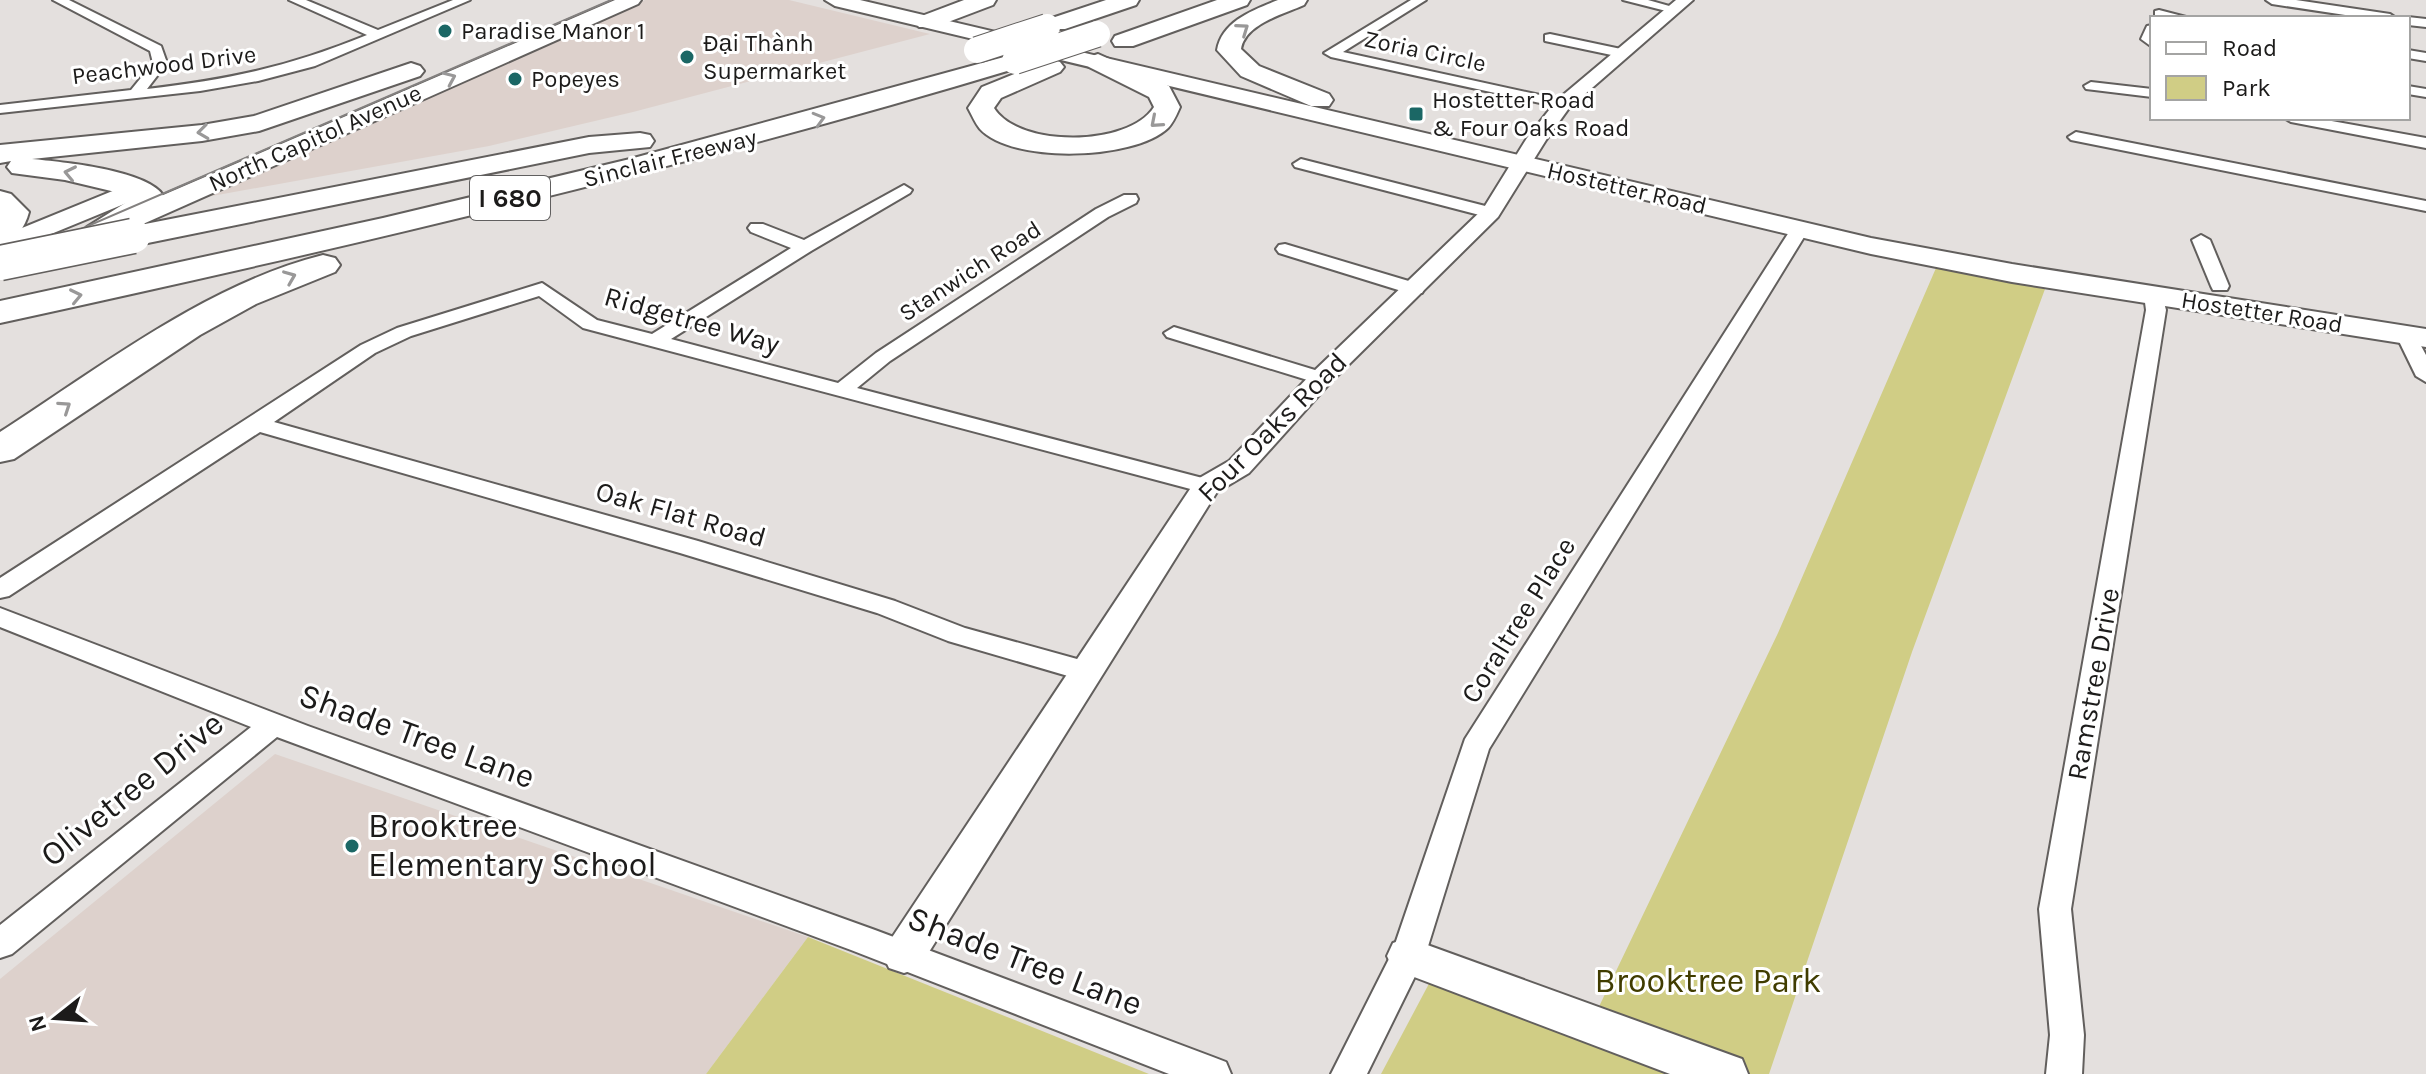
<svg xmlns="http://www.w3.org/2000/svg" width="2426" height="1074" font-family="Karla,sans-serif">
	<rect width="100%" height="100%" fill="#e4e0de"/>
	<g fill="#ddd1cc">
		<path d="M645,0H789L930,34L633,112L489,146L201,198Z"/>
		<path d="M275,754L808,937L706,1074H0V979Z"/>
	</g>
	<g fill="#d0cd85">
		<path d="M1936,268L2045,289L1912,652L1769,1074H1381L1432,978L1583,1040L1778,633Z"/>
		<path d="M808,937L1149,1074H706Z"/>
	</g>
	<g fill="none" stroke-linecap="round" stroke-linejoin="round">
		<defs>
			<g id="minor">
				<path d="M53,0H69L161,46L167,63L147,89C231,79 288,67 367,35L289,0H306L378,30L453,0H470L315,66L258,81L200,91L0,113V105L131,90L153,63L150,51Z"/>
				<path d="M1411,0H1426L1343,52L1563,100L1570,104L1563,108L1331,57L1324,53Z"/>
				<path d="M1623,0H1648L1680,9L1674,13Z"/>
				<path d="M2266,0H2296L2390,14L2396,18H2365L2272,4Z"/>
				<path d="M2159,10L2190,18L2155,17V11Z"/>
				<path d="M2408,17L2426,19V27L2408,25V18H2405Z"/>
				<path d="M2152,25V47L2141,39L2147,26Z"/>
				<path d="M1550,34L1621,49L1628,53L1621,57L1545,41V35Z"/>
				<path d="M2408,50L2426,53V61L2408,58Z"/>
				<path d="M2091,82L2152,89V97L2086,89L2084,86Z"/>
				<path d="M2408,86L2426,89V97L2408,94Z"/>
				<path d="M2284,118H2315L2426,138V148L2291,122Z"/>
				<path d="M2076,132L2426,201V211L2071,140L2068,137Z"/>
				<path d="M1301,159L1497,209L1499,213L1491,218L1295,167L1293,164Z"/>
				<path d="M904,185L912,190L910,193L811,251L671,339L838,383L876,353L1096,209L1124,195H1136L1138,199L1136,203L1108,217L890,361L857,388L1214,481L1217,486L1214,491H1198L583,328L539,296L411,336L375,353L274,422L698,541L895,601L965,628L1095,664L1098,671L1095,678L1085,681L948,641L877,613L680,553L260,432L9,596L0,598V578L361,345L397,328L542,283L597,320L652,334L791,248L751,232L748,228L751,224H763L804,240Z"/>
				<path d="M1800,224L1809,229L1489,749L1425,956L1367,1074H1331L1392,953L1465,739L1791,229Z"/>
				<path d="M2201,235L2210,240L2229,286L2227,290H2213L2211,286L2192,240Z"/>
				<path d="M1285,244L1422,285L1424,289L1422,293H1408L1279,253L1276,249L1279,245Z"/>
				<path d="M2153,289L2162,295L2166,310L2071,909L2084,1035L2082,1074H2046L2050,1035L2039,909L2146,310L2144,295Z"/>
				<path d="M1174,327L1328,374L1331,378L1321,384L1314,382L1167,337L1164,333Z"/>
				<path d="M2406,329L2413,331L2426,355V382L2416,376L2396,335Z"/>
				<path d="M0,608L308,726L875,930L1213,1057L1226,1062L1231,1074H1169L851,950L277,737L12,954L0,958V925L251,727L0,627Z"/>
			</g>
			<g id="tertiary">
				<path d="M1676,0H1693L1569,108L1546,140L1498,217L1330,383L1249,473L1217,492L919,968L904,973L889,968L883,955L889,942L1196,480L1229,461L1312,373L1483,209L1527,138L1557,100Z"/>
				<path d="M1408,938L1742,1059L1748,1074H1670L1393,969L1387,956L1393,943Z"/>
			</g>
			<g id="primary">
				<path d="M615,0H641L638,4L116,236L106,238L96,236L92,230L96,224Z"/>
				<path d="M825,0H860L1871,238L2012,264L2426,329V347L2012,282L1871,254L835,6Z"/>
				<path d="M137,181L146,183L150,189L146,195L0,255V237Z"/>
			</g>
			<g id="motorway">
				<path d="M964,0H996L993,5L935,27H919L915,22L919,17Z"/>
				<path d="M1106,0H1139L1136,5L1065,29H1049L1045,24L1049,19Z"/>
				<path d="M1217,0H1250L1247,5L1133,46H1115L1112,41L1115,36Z"/>
				<path d="M1278,0H1307L1304,5C1284,14 1245,24 1241,49L1259,66L1329,94L1333,100L1329,106H1311L1241,76L1217,50C1222,21 1253,10 1278,0Z"/>
				<path d="M1015,54L1024,56L1027,61L1024,66C686,168 344,248 0,323V301L383,218L630,159Z"/>
				<path d="M1098,54L1169,86L1180,107C1177,114 1173,123 1168,128C1135,160 1012,164 980,129C975,123 972,115 968,108L982,87L1051,59L1060,62L1064,67L1060,72L1001,98L994,108C1019,148 1129,147 1154,107L1149,97L1089,67L1085,62L1089,57Z"/>
				<path d="M411,63L420,66L424,71L420,76L259,131L202,141L32,159C63,162 146,170 163,195L152,213L135,226L589,137L640,133L650,135L654,141L650,147L589,153L133,246L122,243L117,236L98,244L87,241L82,234L87,227L130,200L132,198L128,195L65,180L12,173L7,167L11,161L0,163V145L202,125L254,116Z"/>
				<path d="M0,191L11,194L29,212C25,228 15,241 0,245Z"/>
				<path d="M323,255L335,258L340,265L335,272L256,304L200,335L14,459L0,462V432C99,368 207,284 323,255Z"/>
			</g>
		</defs>
		<use href="#minor" stroke="#625f5d" stroke-width="4"/>
		<use href="#tertiary" stroke="#625f5d" stroke-width="4"/>
		<use href="#primary" stroke="#625f5d" stroke-width="4"/>
		<use href="#motorway" stroke="#625f5d" stroke-width="4"/>
		<use href="#minor" fill="#fff" fill-rule="evenodd"/>
		<use href="#tertiary" fill="#fff" fill-rule="evenodd"/>
		<use href="#primary" fill="#fff" fill-rule="evenodd"/>
		<use href="#motorway" fill="#fff" fill-rule="evenodd"/>
		<path stroke="#83807f" stroke-width="2" d="M0,264L611,0"/>
		<defs>
			<g id="motorway-bridge-far1">
				<path d="M977,50L1047,27"/>
				<path d="M1015,61L1097,34"/>
			</g>
			<path id="motorway-bridge" d="M0,263L133,236"/>
		</defs>
		<use href="#motorway-bridge-far1" stroke="#625f5d" stroke-width="28" stroke-linecap="butt"/>
		<use href="#motorway-bridge" stroke="#625f5d" stroke-width="37" stroke-linecap="butt"/>
		<use href="#motorway-bridge-far1" stroke="#fff" stroke-width="26"/>
		<use href="#motorway-bridge" stroke="#fff" stroke-width="34"/>
	</g>
	<defs><path id="oneway-chevron" d="M-2-3.5L2.5 0L-2 3.5" fill="none" stroke-width="1.6" stroke-linecap="round" stroke-linejoin="round" transform="scale(2)"/></defs>
	<g stroke="#999898">
		<use href="#oneway-chevron" transform="translate(1243 29) rotate(-35)"/>
		<use href="#oneway-chevron" transform="translate(450 78) rotate(-24)"/>
		<use href="#oneway-chevron" transform="translate(819 119) rotate(-16)"/>
		<use href="#oneway-chevron" transform="translate(1156 122) rotate(139)"/>
		<use href="#oneway-chevron" transform="translate(203 132) rotate(173)"/>
		<use href="#oneway-chevron" transform="translate(70 173) rotate(-168)"/>
		<use href="#oneway-chevron" transform="translate(290 277) rotate(-22)"/>
		<use href="#oneway-chevron" transform="translate(76 296) rotate(-12)"/>
		<use href="#oneway-chevron" transform="translate(65 407) rotate(-34)"/>
	</g>
	<g fill="#1b6765" stroke="#fff" stroke-width="3">
		<circle cx="445" cy="31" r="8"/>
		<circle cx="687" cy="57" r="8"/>
		<circle cx="515" cy="79" r="8"/>
		<rect x="1408" y="106" width="16" height="16" rx="4"/>
		<circle cx="352" cy="846" r="8"/>
	</g>
	<g text-anchor="middle" dominant-baseline="central" stroke-width="6" stroke-linejoin="round" paint-order="stroke">
		<g font-size="24" fill="#1c1b1a" stroke="#fff" text-anchor="start">
			<text x="461" y="31">Paradise Manor 1</text>
			<text x="703" y="43">Đại Thành<tspan x="703" dy="28">Supermarket</tspan></text>
			<text x="531" y="79">Popeyes</text>
			<text x="1432" y="100">Hostetter Road<tspan x="1432" dy="28">&amp; Four Oaks Road</tspan></text>
		</g>
		<g font-size="24" fill="#1c1b1a" stroke="#fff">
			<text transform="translate(1425 51) rotate(12)">Zoria Circle</text>
			<text transform="translate(164 65) rotate(-7)">Peachwood Drive</text>
			<text transform="translate(315 138) rotate(-24)">North Capitol Avenue</text>
			<text transform="translate(670 158) rotate(-14)">Sinclair Freeway</text>
			<text transform="translate(1627 188) rotate(13)">Hostetter Road</text>
			<text transform="translate(970 271) rotate(-33)">Stanwich Road</text>
			<text transform="translate(2262 312) rotate(9)">Hostetter Road</text>
		</g>
		<rect fill="#fff" stroke="#605f5f" stroke-width="2" x="470" y="176" width="80" height="44" rx="6"/>
		<g font-size="26" font-weight="bold" fill="#1c1b1a">
			<text x="510" y="198">I 680</text>
		</g>
		<g font-size="28" fill="#1c1b1a" stroke="#fff">
			<text transform="translate(692 320) rotate(16)">Ridgetree Way</text>
			<text transform="translate(1272 427) rotate(-45)">Four Oaks Road</text>
			<text transform="translate(681 514) rotate(16)">Oak Flat Road</text>
			<text transform="translate(1518 620) rotate(-58)">Coraltree Place</text>
			<text transform="translate(2093 684) rotate(-80)">Ramstree Drive</text>
		</g>
		<g font-size="34" fill="#1c1b1a" stroke="#fff">
			<text transform="translate(417 736) rotate(20)">Shade Tree Lane</text>
			<text transform="translate(132 789) rotate(-39)">Olivetree Drive</text>
			<text transform="translate(1025 961) rotate(21)">Shade Tree Lane</text>
		</g>
		<g font-size="34" fill="#1c1b1a" stroke="#fff" text-anchor="start">
			<text x="368" y="826">Brooktree<tspan x="368" dy="39">Elementary School</tspan></text>
		</g>
		<g font-size="34" fill="#403c00" stroke="#fff">
			<text x="1708" y="981">Brooktree Park</text>
		</g>
	</g>
	<rect x="2150" y="16" width="260" height="104" fill="#ffffff" stroke="#a4a4a3" stroke-width="2"/>
	<rect x="2166" y="42" width="40" height="12" fill="#ffffff" stroke="#a4a4a3" stroke-width="2"/>
	<text x="2222" y="56" font-size="24" fill="#1c1b1a">Road</text>
	<rect x="2166" y="76" width="40" height="24" fill="#d0cd85" stroke="#a4a4a3" stroke-width="2"/>
	<text x="2222" y="96" font-size="24" fill="#1c1b1a">Park</text>
	<g transform="translate(56 1018) rotate(253)" stroke="#ffffff" stroke-width="6" paint-order="stroke">
	<path d="M0-6L14 30L0 20L-14 30Z" fill="#1c1b1a"/>
	<text y="-12" font-size="22" font-weight="bold" text-anchor="middle" fill="#1c1b1a">N</text>
	</g>
</svg>
